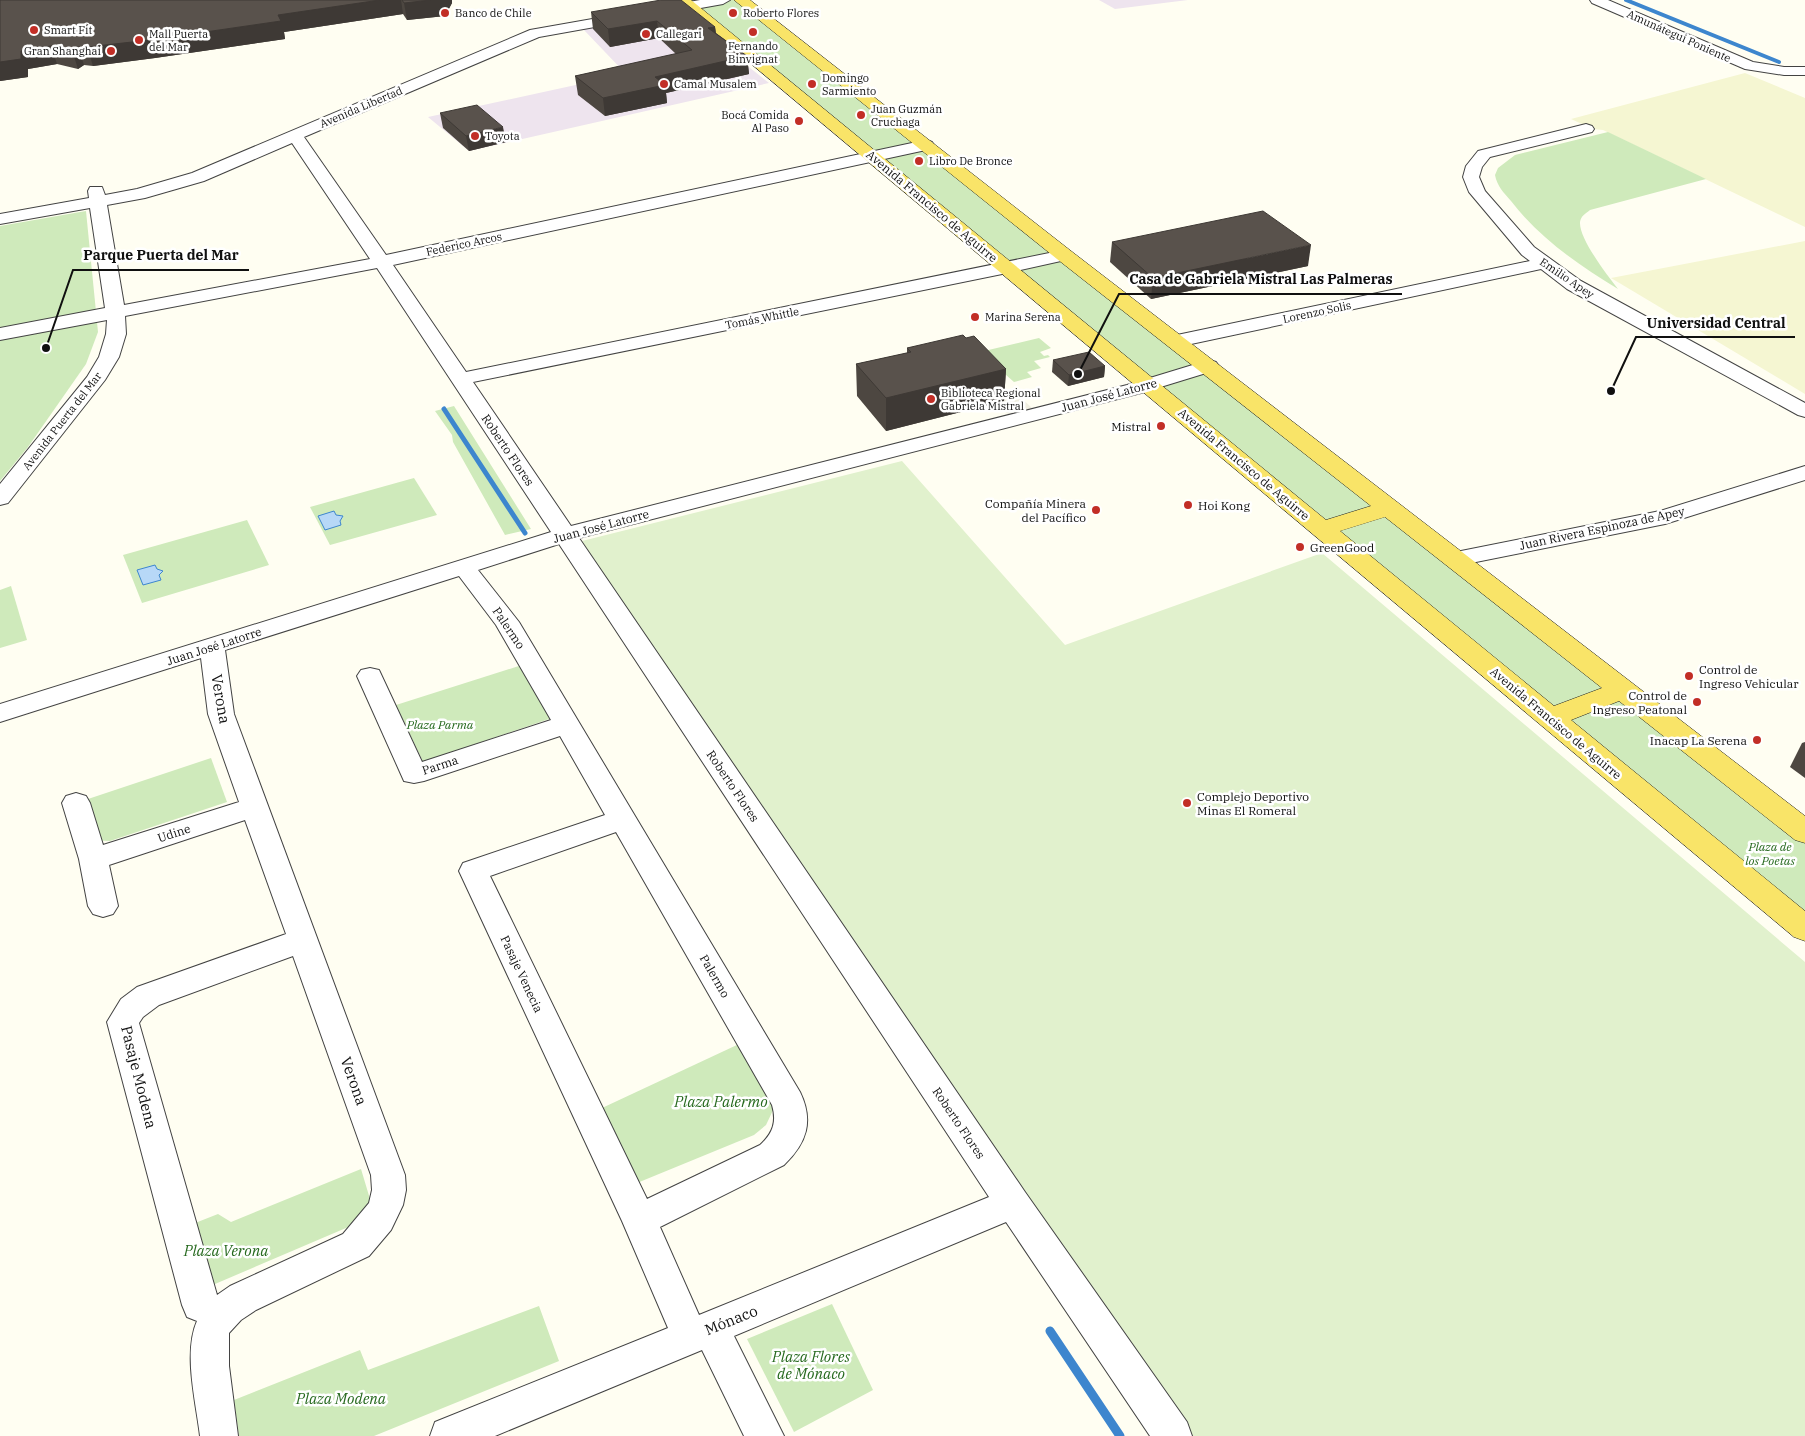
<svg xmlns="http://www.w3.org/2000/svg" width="1805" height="1436" font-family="'IBM Plex Serif',serif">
	<rect width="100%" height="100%" fill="#fffef2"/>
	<g fill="#eee4ee">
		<path d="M1099,0H1188L1115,9Z"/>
		<path d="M678,11L769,83L469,151L428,117L626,74L583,29Z"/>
	</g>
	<g fill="#f5f6d2">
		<path d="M1745,73L1805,98V227L1603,130L1593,129L1571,119Z"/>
		<path d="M1805,241V394L1611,278Z"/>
	</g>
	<g fill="#cfeabb">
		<path d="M689,0H735L1805,841V921Z"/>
		<path d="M1608,132L1706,179L1590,210C1585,214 1581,216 1580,222C1579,239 1608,276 1618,289C1579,265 1540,239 1511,201C1504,193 1497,186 1495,175L1498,168L1515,155Z"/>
		<path d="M86,211L98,332L86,364L28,447L0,481V226Z"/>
		<path d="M1039,338L1051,348L1040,352L1044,356L1048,355L1050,357L1034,361L1041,368L1027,372L1032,377L1014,382L980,352Z"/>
		<path d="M454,406L531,529L505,535L453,442L452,435L435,411Z"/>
		<path d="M414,478L437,515L330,545L310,507Z"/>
		<path d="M247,520L269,565L142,603L123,555Z"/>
		<path d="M11,586L27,640L0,648V590Z"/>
		<path d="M522,665L552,718L423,762L396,705Z"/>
		<path d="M211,758L227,802L110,841L87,840L76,803Z"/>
		<path d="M739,1044L775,1106L766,1125L754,1135L637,1183L602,1108Z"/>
		<path d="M361,1169L373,1209L353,1225L208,1287L190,1225L218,1214L231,1222Z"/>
		<path d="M832,1304L873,1390L794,1432L747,1339Z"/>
		<path d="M539,1306L559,1361L374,1436H239L234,1400L360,1350L368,1370Z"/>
	</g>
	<path fill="#e1f1cd" d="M902,461L1065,645L1322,553L1805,962V1436H1176L1005,1181L582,541Z"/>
	<path fill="#f0eee0" d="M995,391H1014L1032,408L1008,414L997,403L1004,401Z"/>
	<g fill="#b7d8f7" stroke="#3d86ce">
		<path d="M334,511L336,515L343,516L340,521L341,525L325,530L318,516Z"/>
		<path d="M155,565L157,569L163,571L159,575L161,580L143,585L137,570Z"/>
	</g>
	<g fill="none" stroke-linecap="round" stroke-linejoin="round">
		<path stroke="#3d86ce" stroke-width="4" d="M1626,0L1779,62"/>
		<path stroke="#3d86ce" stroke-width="5" d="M444,409L525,533"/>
		<path stroke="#3d86ce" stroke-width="9" d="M1050,1331L1120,1436"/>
		<defs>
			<g id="minor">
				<path d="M700,0H730L723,4L539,37L304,137L386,255L926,140L932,142L934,145L932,148L926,150L393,265L466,372L1064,250L1070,251L1073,255L1070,259L1007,273L473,382L571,526L1127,385L1209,360L1216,362L1219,366L1216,370L1141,393L579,538L1025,1192L1187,1422L1192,1436H1150L1006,1222L734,1336L784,1436H744L702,1350L495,1436H430L435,1422L668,1328L622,1221L459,871L463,863L605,815L560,736L424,781L414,783L404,781L357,676L361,670L370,668L379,670L422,762L551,720L496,625L459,576L225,650L234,714L405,1175L406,1190L403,1205L391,1230L369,1256L256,1310L241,1320L229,1333V1366L238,1436H200C196,1402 183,1353 197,1321L187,1317L182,1305L107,1022L121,999L137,987L286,934L245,820L109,865L118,906L113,914L103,917L93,914L88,906L79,859L62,803L66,796L76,793L86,796L90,803L103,845L239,802L208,714L201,658L0,722V704L551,532L377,268L125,316L126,334L119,357L105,380L8,503L0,505V484L87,377L99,357L106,334L107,320L0,340V328L105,308L90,208L0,224V214L89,198L88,191L90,187H102L105,195L137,189L192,173L530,30ZM292,143L370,259L124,305L107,205L145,198L204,181ZM559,544L989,1197L699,1315L660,1227L784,1165C807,1143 814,1121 800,1092L519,622L478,570ZM616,832L772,1105C777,1122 773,1133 760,1145L647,1199L490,876ZM293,956L371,1175L372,1190L369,1203L343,1234L230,1286L217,1295L139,1023L143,1017L159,1005Z"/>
				<path d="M1590,0H1608L1753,62L1784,67H1805V75H1784L1745,69L1592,3Z"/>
				<path d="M1586,124L1592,126L1594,129L1592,132L1490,157L1482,167L1479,177L1485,191L1534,247L1581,281L1805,403V417L1798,415L1567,289L1541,269L1177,347L1170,345L1167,341L1170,337L1177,335L1530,261L1522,255L1469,192L1463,177L1466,166L1478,151Z"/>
				<path d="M1805,466V480L1665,524L1456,566L1448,564L1444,559L1448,554L1456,552L1660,511Z"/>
			</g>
			<path id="major" d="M675,0H691L1326,520L1371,506L1057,259L734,0H750L1071,251L1805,816V843L1795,840L1619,701L1571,720L1805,911V941L1794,937ZM1385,517L1602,688L1554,706L1340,531Z"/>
		</defs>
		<use href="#minor" stroke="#434343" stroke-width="2"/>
		<use href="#major" stroke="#212121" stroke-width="1"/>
		<use href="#minor" fill="#fff" fill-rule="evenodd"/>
		<use href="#major" fill="#f9e468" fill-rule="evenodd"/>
	</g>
	<g fill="#4d4741">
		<path d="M0,0H452V3L445,16L407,20L403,14L284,32L285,39L155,58L93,66L84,65L78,69L57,64L28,69V77L0,81Z"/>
		<path d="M591,12L715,27L716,33L747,56L749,74L666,93L667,103L605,116L578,95L575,76L676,54L659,38L610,47L593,29Z"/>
		<path d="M440,113L506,142L469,151L443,128Z"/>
		<path d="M1112,242L1308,266L1151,299L1110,262Z"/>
		<path d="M966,338L1006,369L1004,401L886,431L857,396L856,364L907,353V348Z"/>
		<path d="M1053,360L1105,366L1104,377L1068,386L1052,372Z"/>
		<path d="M1805,742V778L1790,767L1802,743Z"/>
	</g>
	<g fill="#3e3935">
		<path d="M380,0H401L403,14L284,32L285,39L155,58L93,66L87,47L278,15Z"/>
		<path d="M431,0H452V3L445,16L407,20L404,3Z"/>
		<path d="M657,21L659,38L610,47L608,29Z"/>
		<path d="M715,27L717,44L708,28Z"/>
		<path d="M51,46L57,64L28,69V77L0,81V62L21,51Z"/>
		<path d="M78,47L84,65L78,69L72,50Z"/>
		<path d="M747,56L749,74L666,93L667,103L605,116L603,98L655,77Z"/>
		<path d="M503,127L506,142L469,151L466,136Z"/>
		<path d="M1311,245L1308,266L1151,299L1153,278Z"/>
		<path d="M1105,366L1104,377L1068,386L1069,375Z"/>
		<path d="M1006,369L1004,401L886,431V398Z"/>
	</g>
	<g fill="#59524c" stroke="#3e3935">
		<path d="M0,0H380L278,15L281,21L150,40L87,47H78L72,50L51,46L21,51V59L0,62Z"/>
		<path d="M402,0H431L404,3Z"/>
		<path d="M661,0H681L715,27L708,28L747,56L655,77L665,85L603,98L575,76L692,50L657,21L608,29L591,12Z"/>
		<path d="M477,105L503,127L466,136L440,113Z"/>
		<path d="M1263,211L1311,245L1153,278L1112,242Z"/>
		<path d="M963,335L966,338L974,336L1006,369L886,398L856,364L911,352L907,348Z"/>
		<path d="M1089,352L1105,366L1069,375L1053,360Z"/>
	</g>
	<g fill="#c22e26" stroke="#fff" stroke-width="2">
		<circle cx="445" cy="13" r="5"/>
		<circle cx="733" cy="13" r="5"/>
		<circle cx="34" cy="30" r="5"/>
		<circle cx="753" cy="32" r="5"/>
		<circle cx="646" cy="34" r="5"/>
		<circle cx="139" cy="40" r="5"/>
		<circle cx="111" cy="51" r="5"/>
		<circle cx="664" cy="84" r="5"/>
		<circle cx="812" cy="84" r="5"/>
		<circle cx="861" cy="115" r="5"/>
		<circle cx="799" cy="121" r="5"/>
		<circle cx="475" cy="136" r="5"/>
		<circle cx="919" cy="161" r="5"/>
		<circle cx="975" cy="317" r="5"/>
		<circle cx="931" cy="399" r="5"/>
		<circle cx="1161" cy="426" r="5"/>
		<circle cx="1188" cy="505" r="5"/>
		<circle cx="1096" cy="510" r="5"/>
		<circle cx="1300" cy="547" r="5"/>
		<circle cx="1689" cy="676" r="5"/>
		<circle cx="1697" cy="702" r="5"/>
		<circle cx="1757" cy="740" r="5"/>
		<circle cx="1187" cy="803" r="5"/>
	</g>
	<g text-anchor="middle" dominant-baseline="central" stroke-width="5" stroke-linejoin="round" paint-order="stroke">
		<g font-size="11" fill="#101010" stroke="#fff" text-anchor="start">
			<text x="455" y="13">Banco de Chile</text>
			<text x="743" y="13">Roberto Flores</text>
			<text x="44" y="30">Smart Fit</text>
			<text x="149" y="34">Mall Puerta<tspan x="149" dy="13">del Mar</tspan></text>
			<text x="656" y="34">Callegari</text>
			<text x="753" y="46" text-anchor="middle">Fernando<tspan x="753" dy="13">Binvignat</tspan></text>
			<text x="101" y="51" text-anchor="end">Gran Shanghai</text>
			<text x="822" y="78">Domingo<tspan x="822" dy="13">Sarmiento</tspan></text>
			<text x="674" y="84">Camal Musalem</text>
			<text x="871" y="109">Juan Guzmán<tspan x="871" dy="13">Cruchaga</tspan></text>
			<text x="789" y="115" text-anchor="end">Bocá Comida<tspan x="789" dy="13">Al Paso</tspan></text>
			<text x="485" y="136">Toyota</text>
			<text x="929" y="161">Libro De Bronce</text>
			<text x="985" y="317">Marina Serena</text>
			<text x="941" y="393">Biblioteca Regional<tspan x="941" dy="13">Gabriela Mistral</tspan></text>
		</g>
		<g font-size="11" fill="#101010" stroke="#fff">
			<text transform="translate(1679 36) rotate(24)">Amunátegui Poniente</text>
			<text transform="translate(361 107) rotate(-23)">Avenida Libertad</text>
			<text transform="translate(464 244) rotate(-12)">Federico Arcos</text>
			<text transform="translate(1567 278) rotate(34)">Emilio Apey</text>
			<text transform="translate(1317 312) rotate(-12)">Lorenzo Solis</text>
			<text transform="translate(762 318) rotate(-11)">Tomás Whittle</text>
			<text transform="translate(62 421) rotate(-52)">Avenida Puerta del Mar</text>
		</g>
		<g font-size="12" fill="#101010" stroke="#fff">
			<text transform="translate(932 206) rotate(40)">Avenida Francisco de Aguirre</text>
			<text transform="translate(1109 395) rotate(-15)">Juan José Latorre</text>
			<text transform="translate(508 450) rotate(56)">Roberto Flores</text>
			<text transform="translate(1244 464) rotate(40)">Avenida Francisco de Aguirre</text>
			<text transform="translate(601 526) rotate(-15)">Juan José Latorre</text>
			<text transform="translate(1602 528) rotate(-12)">Juan Rivera Espinoza de Apey</text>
			<text transform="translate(509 628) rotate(56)">Palermo</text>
			<text transform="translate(214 646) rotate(-18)">Juan José Latorre</text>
			<text transform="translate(1556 723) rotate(40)">Avenida Francisco de Aguirre</text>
			<text transform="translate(440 765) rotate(-18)">Parma</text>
			<text transform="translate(733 786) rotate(56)">Roberto Flores</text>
			<text transform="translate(174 833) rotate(-18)">Udine</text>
			<text transform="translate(522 974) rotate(65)">Pasaje Venecia</text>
			<text transform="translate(715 976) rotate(60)">Palermo</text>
			<text transform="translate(959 1123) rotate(56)">Roberto Flores</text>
		</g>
		<g font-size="12" fill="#101010" stroke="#fff" text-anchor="end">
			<text x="1151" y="426">Mistral</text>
			<text x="1086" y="503">Compañía Minera<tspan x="1086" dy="14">del Pacífico</tspan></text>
			<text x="1198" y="505" text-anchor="start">Hoi Kong</text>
			<text x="1310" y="547" text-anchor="start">GreenGood</text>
			<text x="1699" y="669" text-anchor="start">Control de<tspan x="1699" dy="14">Ingreso Vehicular</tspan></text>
			<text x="1687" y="695">Control de<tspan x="1687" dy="14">Ingreso Peatonal</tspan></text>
			<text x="1747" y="740">Inacap La Serena</text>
			<text x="1197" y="796" text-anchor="start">Complejo Deportivo<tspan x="1197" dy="14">Minas El Romeral</tspan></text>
		</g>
		<g font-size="12" font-style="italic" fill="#26691e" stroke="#fff">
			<text x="440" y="724">Plaza Parma</text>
			<text x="1770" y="846">Plaza de<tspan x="1770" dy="14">los Poetas</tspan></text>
		</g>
		<g font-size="15" fill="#101010" stroke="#fff">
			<text transform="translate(221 699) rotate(80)">Verona</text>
			<text transform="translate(139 1077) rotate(76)">Pasaje Modena</text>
			<text transform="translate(354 1081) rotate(70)">Verona</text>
			<text transform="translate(731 1320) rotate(-22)">Mónaco</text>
		</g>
		<g font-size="15" font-style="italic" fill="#26691e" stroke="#fff">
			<text x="721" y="1101">Plaza Palermo</text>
			<text x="226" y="1250">Plaza Verona</text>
			<text x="811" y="1356">Plaza Flores<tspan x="811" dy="17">de Mónaco</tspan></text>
			<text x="341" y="1398">Plaza Modena</text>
		</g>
	</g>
	<path fill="none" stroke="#101010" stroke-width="2" d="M46 348L73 270H249M1078 374L1119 294H1402M1611 391L1636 337H1795"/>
	<g fill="#101010" stroke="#fff" stroke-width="2">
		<circle cx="46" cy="348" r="5"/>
		<circle cx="1078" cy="374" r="5"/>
		<circle cx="1611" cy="391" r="5"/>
	</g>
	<g font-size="14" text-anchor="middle" font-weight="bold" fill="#101010" stroke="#fff" stroke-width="5" stroke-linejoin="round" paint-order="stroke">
		<text x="161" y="260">Parque Puerta del Mar</text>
		<text x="1261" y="284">Casa de Gabriela Mistral Las Palmeras</text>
		<text x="1716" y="328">Universidad Central</text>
	</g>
</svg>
